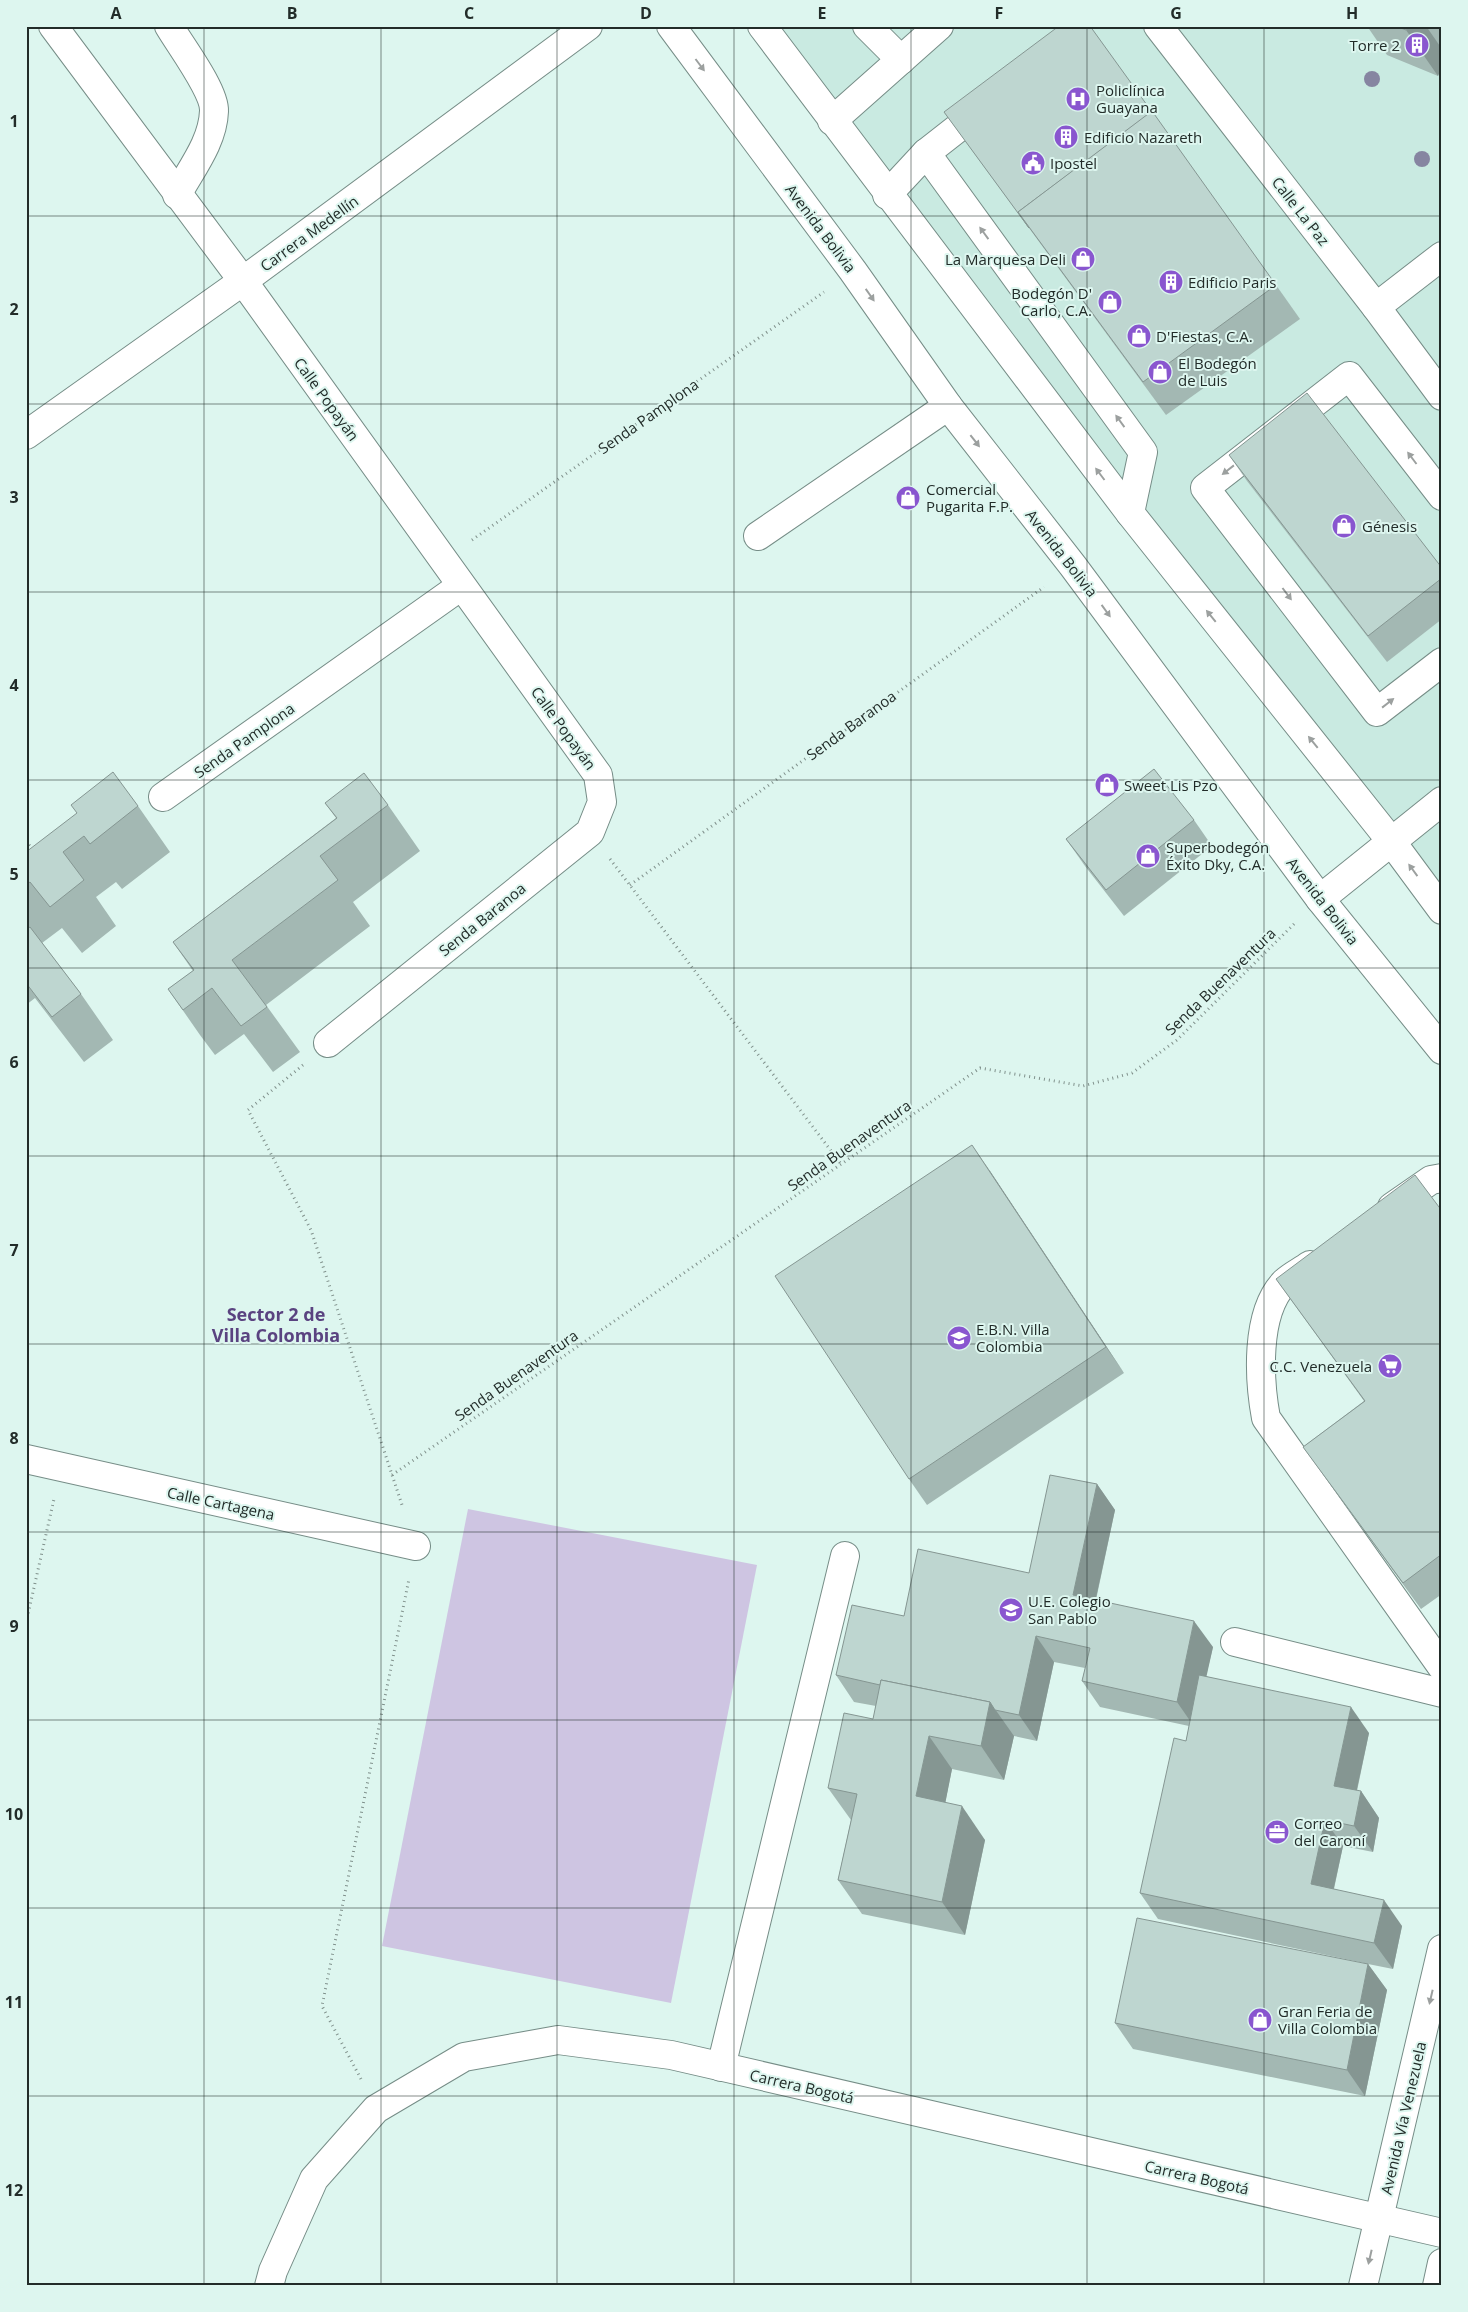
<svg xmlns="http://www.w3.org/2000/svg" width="1468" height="2312" font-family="'Open Sans',sans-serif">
	<rect width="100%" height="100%" fill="#ddf6ef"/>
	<path fill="#c9eae1" d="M764,26H1442V910Z"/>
	<path fill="#cec5e2" d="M468,1509L757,1565L671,2003L382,1946Z"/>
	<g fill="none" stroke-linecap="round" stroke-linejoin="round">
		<defs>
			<g id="minor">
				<path d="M53,26L243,281L598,775L602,802L590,832L328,1043"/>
				<path d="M169,26C180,45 215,91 214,111C213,142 191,169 177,195"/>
				<path d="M671,26L853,271L948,406L1073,566L1320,899L1442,1050"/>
				<path d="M762,26L1130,513L1391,841L1442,910"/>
				<path d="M867,26L901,60"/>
				<path d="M1158,26L1376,307L1442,396"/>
				<path d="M832,121L939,26"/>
				<path d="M926,153L986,106"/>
				<path d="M887,195L926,153L1143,452L1130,513"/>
				<path d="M1376,307L1442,256"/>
				<path d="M26,435L243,281L588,26"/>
				<path d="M1442,496L1349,376L1205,488L1377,712L1442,662"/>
				<path d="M758,536L948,406"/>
				<path d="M163,797L461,586"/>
				<path d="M1320,899L1442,801"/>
				<path d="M1392,1207L1431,1180L1442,1178"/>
				<path d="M1310,1265C1302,1271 1291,1276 1284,1283C1255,1314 1259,1380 1266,1418L1442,1667"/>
				<path d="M26,1459L416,1546"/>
				<path d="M1235,1642L1442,1693"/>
				<path d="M721,2067L845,1556"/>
				<path d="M269,2286L273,2271L314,2179L376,2109L464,2057L558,2040L671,2055L1442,2233"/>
				<path d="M1363,2286L1442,1949"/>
				<path d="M1437,2286L1442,2263"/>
			</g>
		</defs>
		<use href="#minor" stroke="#768d87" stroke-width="30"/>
		<g stroke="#80918c" stroke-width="3" stroke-dasharray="1 4" stroke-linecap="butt">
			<path d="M472,540L824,292"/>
			<path d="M26,841L33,850"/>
			<path d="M610,859L841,1164"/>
			<path d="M630,885L1044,587"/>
			<path d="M303,1065L248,1110L311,1230L403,1508"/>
			<path d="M392,1475L980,1068L1083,1086L1132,1073L1177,1040L1295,923"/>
			<path d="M26,1623L54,1499"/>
			<path d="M361,2079L322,2006L409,1579"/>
		</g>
		<use href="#minor" stroke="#fff" stroke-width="28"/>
	</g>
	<g fill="#8685a1">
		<circle cx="1372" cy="79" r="8"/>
		<circle cx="1422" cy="159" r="8"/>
	</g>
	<g fill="#a3b8b3">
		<path d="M1367,26H1442V67L1438,76L1387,55Z"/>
		<path d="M944,112L1276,285L1300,319L1166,415Z"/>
		<path d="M1229,455L1442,568V619L1387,662L1247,481Z"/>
		<path d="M325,803L388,805L420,851L353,902L370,926L266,1005L300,1052L273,1072L244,1034L215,1055L200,1035L168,989L193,971L173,942L336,818Z"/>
		<path d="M138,806L170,852L122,889L116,882L96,897L116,926L82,953L62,928L42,943L81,994L113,1040L84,1062L35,998L26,1005V852Z"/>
		<path d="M1194,820L1212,846L1124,916L1085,866L1066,839Z"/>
		<path d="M990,1171L1124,1373L927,1505L909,1479Z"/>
		<path d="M1442,1211V1594L1421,1609L1303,1447L1364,1401L1276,1279Z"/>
		<path d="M1097,1484L1115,1510L1096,1600L1213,1647L1206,1676L1369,1733L1357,1791H1361L1379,1818L1373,1852L1343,1846L1334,1889L1402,1926L1393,1969L1368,1964L1387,1990L1365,2096L1133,2049L1115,2023L1364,1963L1158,1919L1140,1893L1186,1741L1189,1726L1100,1707L1082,1681L1085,1668L1054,1662L1037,1741L1014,1736L1004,1780L952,1769L945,1803L985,1840L965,1935L862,1914L838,1880L851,1820L828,1788L873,1719L876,1706L854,1702L836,1675L904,1616L1029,1573Z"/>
	</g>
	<g fill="#859692">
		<path d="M1407,26H1426L1442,49V67L1438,76L1406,30Z"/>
		<path d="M972,1145L990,1171L1124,1373L1106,1347Z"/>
		<path d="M1097,1484L1115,1510L1091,1621L1073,1595Z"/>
		<path d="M1194,1621L1213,1647L1195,1728L1177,1702Z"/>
		<path d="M1036,1636L1054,1662L1037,1741L1019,1715Z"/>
		<path d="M990,1702L1014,1736L1004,1780L981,1746Z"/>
		<path d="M1351,1707L1369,1733L1352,1812L1334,1786Z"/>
		<path d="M929,1736L952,1769L940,1830L916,1796Z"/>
		<path d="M1361,1791L1379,1818L1373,1852L1354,1826Z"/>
		<path d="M962,1806L985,1840L965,1935L942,1902Z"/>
		<path d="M1325,1820L1343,1846L1329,1910L1311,1884Z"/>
		<path d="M1384,1900L1402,1926L1393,1969L1374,1943Z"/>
		<path d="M1368,1964L1387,1990L1365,2096L1347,2070Z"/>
	</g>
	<g fill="#bed6d0" stroke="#859692">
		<path d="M1059,26H1090L1152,112L1018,212L1029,228L944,112Z"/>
		<path d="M1396,26H1407L1406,30Z"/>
		<path d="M1152,111L1276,285L1143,382L1018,212Z"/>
		<path d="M1307,393L1442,568V578L1368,636L1229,455Z"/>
		<path d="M1154,769L1194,820L1106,890L1066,839Z"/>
		<path d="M113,772L138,806L90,844L84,836L63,852L84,880L50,907L30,882L26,885V852L77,813L71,805Z"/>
		<path d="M364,773L388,805L320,856L338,880L232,960L267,1007L241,1026L212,988L183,1010L168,989L194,970L173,942L337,818L325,803Z"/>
		<path d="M30,927L81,994L52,1017L26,983V930Z"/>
		<path d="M972,1145L1106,1347L909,1479L775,1276Z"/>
		<path d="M1415,1175L1442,1211V1554L1403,1583L1303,1447L1365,1401L1276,1279Z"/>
		<path d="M1050,1475L1097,1484L1073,1595L1194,1621L1177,1702L1082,1681L1090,1648L1036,1636L1019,1715L995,1710L990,1702L881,1680L880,1685L836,1675L852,1605L904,1616L918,1549L1029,1573Z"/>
		<path d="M1199,1675L1351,1707L1334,1786L1361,1791L1354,1826L1325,1820L1311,1884L1384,1900L1374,1943L1140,1893L1174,1738L1186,1741Z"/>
		<path d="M881,1680L990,1702L981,1746L929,1736L916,1796L962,1806L942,1902L838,1880L857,1794L828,1788L844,1713L873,1719Z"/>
		<path d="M1137,1918L1368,1964L1347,2070L1115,2023Z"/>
	</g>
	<defs><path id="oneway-solid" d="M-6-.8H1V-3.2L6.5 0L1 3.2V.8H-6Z" transform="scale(1.25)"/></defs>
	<g fill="#9ca09f">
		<use href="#oneway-solid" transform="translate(700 65) rotate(53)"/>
		<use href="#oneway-solid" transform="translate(984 233) rotate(-126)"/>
		<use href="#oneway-solid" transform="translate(870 295) rotate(55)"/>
		<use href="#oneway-solid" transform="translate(1120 421) rotate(-126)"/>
		<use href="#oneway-solid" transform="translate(975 441) rotate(52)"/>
		<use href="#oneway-solid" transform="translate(1412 458) rotate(-127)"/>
		<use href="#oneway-solid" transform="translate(1228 470) rotate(142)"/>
		<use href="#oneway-solid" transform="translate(1100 474) rotate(-127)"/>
		<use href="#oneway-solid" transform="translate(1287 594) rotate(53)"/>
		<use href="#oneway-solid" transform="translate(1106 611) rotate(54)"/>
		<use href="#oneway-solid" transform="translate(1211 616) rotate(-129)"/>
		<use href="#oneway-solid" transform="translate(1388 703) rotate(-38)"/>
		<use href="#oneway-solid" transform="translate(1313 742) rotate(-129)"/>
		<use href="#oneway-solid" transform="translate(1413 870) rotate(-126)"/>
		<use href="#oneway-solid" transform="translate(1431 1997) rotate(103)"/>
		<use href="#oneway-solid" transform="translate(1370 2257) rotate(103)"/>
	</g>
	<path fill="none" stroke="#222c29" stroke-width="1" stroke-opacity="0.55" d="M204,26V2286M381,26V2286M557,26V2286M734,26V2286M911,26V2286M1087,26V2286M1264,26V2286M26,216H1442M26,404H1442M26,592H1442M26,780H1442M26,968H1442M26,1156H1442M26,1344H1442M26,1532H1442M26,1720H1442M26,1908H1442M26,2096H1442"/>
	<defs>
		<symbol id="building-disc" viewBox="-11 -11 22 22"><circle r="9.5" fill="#8956cf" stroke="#ddf6ef"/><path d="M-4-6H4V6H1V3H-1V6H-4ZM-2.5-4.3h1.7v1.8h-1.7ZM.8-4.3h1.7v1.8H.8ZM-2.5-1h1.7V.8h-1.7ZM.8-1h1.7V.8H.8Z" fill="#fff"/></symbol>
		<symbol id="hospital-disc" viewBox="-11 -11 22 22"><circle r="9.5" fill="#8956cf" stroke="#ddf6ef"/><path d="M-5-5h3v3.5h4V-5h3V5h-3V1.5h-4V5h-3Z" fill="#fff"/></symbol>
		<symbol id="civic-disc" viewBox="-11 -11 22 22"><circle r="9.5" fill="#8956cf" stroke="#ddf6ef"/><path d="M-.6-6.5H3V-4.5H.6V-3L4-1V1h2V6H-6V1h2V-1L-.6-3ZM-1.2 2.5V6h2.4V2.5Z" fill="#fff"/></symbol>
		<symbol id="shop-disc" viewBox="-11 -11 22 22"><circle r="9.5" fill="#8956cf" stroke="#ddf6ef"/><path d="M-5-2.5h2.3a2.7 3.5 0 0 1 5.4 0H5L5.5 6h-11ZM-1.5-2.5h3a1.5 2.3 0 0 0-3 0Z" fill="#fff"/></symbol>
		<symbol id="school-disc" viewBox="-11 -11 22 22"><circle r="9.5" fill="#8956cf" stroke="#ddf6ef"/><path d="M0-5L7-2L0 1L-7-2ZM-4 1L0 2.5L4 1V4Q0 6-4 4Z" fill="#fff"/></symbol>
		<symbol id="supermarket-disc" viewBox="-11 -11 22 22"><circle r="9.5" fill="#8956cf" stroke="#ddf6ef"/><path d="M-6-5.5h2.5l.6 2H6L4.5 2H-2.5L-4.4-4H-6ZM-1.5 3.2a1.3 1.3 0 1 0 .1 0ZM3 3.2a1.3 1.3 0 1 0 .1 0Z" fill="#fff"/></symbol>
		<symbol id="office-disc" viewBox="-11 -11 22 22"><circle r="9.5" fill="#8956cf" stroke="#ddf6ef"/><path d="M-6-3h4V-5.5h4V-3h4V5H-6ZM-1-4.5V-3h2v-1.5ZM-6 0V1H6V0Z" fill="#fff"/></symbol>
	</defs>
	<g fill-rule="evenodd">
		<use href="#building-disc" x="1403" y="31" width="28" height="28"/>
		<use href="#hospital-disc" x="1064" y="85" width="28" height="28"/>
		<use href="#building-disc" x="1052" y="123" width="28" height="28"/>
		<use href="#civic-disc" x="1019" y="149" width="28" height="28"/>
		<use href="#shop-disc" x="1069" y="245" width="28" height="28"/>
		<use href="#building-disc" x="1157" y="268" width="28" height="28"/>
		<use href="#shop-disc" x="1096" y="288" width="28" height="28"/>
		<use href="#shop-disc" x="1125" y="322" width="28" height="28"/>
		<use href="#shop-disc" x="1146" y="358" width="28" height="28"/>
		<use href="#shop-disc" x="894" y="484" width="28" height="28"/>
		<use href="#shop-disc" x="1330" y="512" width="28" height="28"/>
		<use href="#shop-disc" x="1093" y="771" width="28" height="28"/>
		<use href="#shop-disc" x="1134" y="842" width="28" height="28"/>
		<use href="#school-disc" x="945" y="1324" width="28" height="28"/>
		<use href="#supermarket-disc" x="1376" y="1352" width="28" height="28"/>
		<use href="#school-disc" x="997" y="1596" width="28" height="28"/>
		<use href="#office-disc" x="1263" y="1818" width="28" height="28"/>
		<use href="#shop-disc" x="1246" y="2006" width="28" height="28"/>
	</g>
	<g text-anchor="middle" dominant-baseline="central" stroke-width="4" stroke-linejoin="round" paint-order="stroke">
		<g font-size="15" fill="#222c29" stroke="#ddf6ef" text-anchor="start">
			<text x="1400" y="45" text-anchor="end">Torre 2</text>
			<text x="1096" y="90">Policlínica<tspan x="1096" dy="17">Guayana</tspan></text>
			<text x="1084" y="137">Edificio Nazareth</text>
			<text x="1050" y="163">Ipostel</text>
			<text x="1066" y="259" text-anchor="end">La Marquesa Deli</text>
			<text x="1188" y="282">Edificio Paris</text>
			<text x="1092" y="293" text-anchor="end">Bodegón D'<tspan x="1092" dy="17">Carlo, C.A.</tspan></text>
			<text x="1156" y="336">D'Fiestas, C.A.</text>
			<text x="1178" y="363">El Bodegón<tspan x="1178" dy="17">de Luis</tspan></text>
			<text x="926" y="489">Comercial<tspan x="926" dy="17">Pugarita F.P.</tspan></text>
			<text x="1362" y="526">Génesis</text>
			<text x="1124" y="785">Sweet Lis Pzo</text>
			<text x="1166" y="847">Superbodegón<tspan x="1166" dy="17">Éxito Dky, C.A.</tspan></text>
			<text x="976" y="1329">E.B.N. Villa<tspan x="976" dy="17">Colombia</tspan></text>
			<text x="1372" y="1366" text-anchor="end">C.C. Venezuela</text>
			<text x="1028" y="1601">U.E. Colegio<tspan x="1028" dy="17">San Pablo</tspan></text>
			<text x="1294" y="1823">Correo<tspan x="1294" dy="17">del Caroní</tspan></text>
			<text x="1278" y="2011">Gran Feria de<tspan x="1278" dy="17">Villa Colombia</tspan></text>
		</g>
		<g font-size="15" fill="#222c29" stroke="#ddf6ef">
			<text transform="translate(1301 211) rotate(52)">Calle La Paz</text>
			<text transform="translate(821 228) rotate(53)">Avenida Bolivia</text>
			<text transform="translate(309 233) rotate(-36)">Carrera Medellín</text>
			<text transform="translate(327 399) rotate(54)">Calle Popayán</text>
			<text transform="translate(648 416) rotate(-35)">Senda Pamplona</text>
			<text transform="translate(1062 553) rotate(52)">Avenida Bolivia</text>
			<text transform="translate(851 725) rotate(-36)">Senda Baranoa</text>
			<text transform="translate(564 728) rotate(54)">Calle Popayán</text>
			<text transform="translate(244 740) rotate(-35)">Senda Pamplona</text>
			<text transform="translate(1323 901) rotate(52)">Avenida Bolivia</text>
			<text transform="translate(482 919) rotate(-39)">Senda Baranoa</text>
			<text transform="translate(1220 981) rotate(-44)">Senda Buenaventura</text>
			<text transform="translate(849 1145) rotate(-35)">Senda Buenaventura</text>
			<text transform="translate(516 1375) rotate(-35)">Senda Buenaventura</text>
			<text transform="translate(221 1503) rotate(12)">Calle Cartagena</text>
			<text transform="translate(802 2086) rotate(13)">Carrera Bogotá</text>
			<text transform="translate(1403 2118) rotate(-77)">Avenida Vía Venezuela</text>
			<text transform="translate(1197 2177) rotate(13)">Carrera Bogotá</text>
		</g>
		<g font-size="18" font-weight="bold" fill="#5a4380" stroke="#ddf6ef">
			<text x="276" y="1314">Sector 2 de<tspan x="276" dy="21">Villa Colombia</tspan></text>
		</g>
	</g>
	<rect width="1468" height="2312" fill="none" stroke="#ddf6ef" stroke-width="55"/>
	<rect x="28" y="28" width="1412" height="2256" fill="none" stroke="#222c29" stroke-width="2"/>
	<g font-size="16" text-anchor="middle" font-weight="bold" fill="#222c29">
		<text x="116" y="19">A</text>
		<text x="292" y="19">B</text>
		<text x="469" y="19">C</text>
		<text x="646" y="19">D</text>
		<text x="822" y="19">E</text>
		<text x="999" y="19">F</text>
		<text x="1176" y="19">G</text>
		<text x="1352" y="19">H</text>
		<text x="14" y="127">1</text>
		<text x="14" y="315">2</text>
		<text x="14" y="503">3</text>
		<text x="14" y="691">4</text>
		<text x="14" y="880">5</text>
		<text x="14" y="1068">6</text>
		<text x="14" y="1256">7</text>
		<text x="14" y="1444">8</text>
		<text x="14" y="1632">9</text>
		<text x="14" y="1820">10</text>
		<text x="14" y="2008">11</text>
		<text x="14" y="2196">12</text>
	</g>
</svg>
